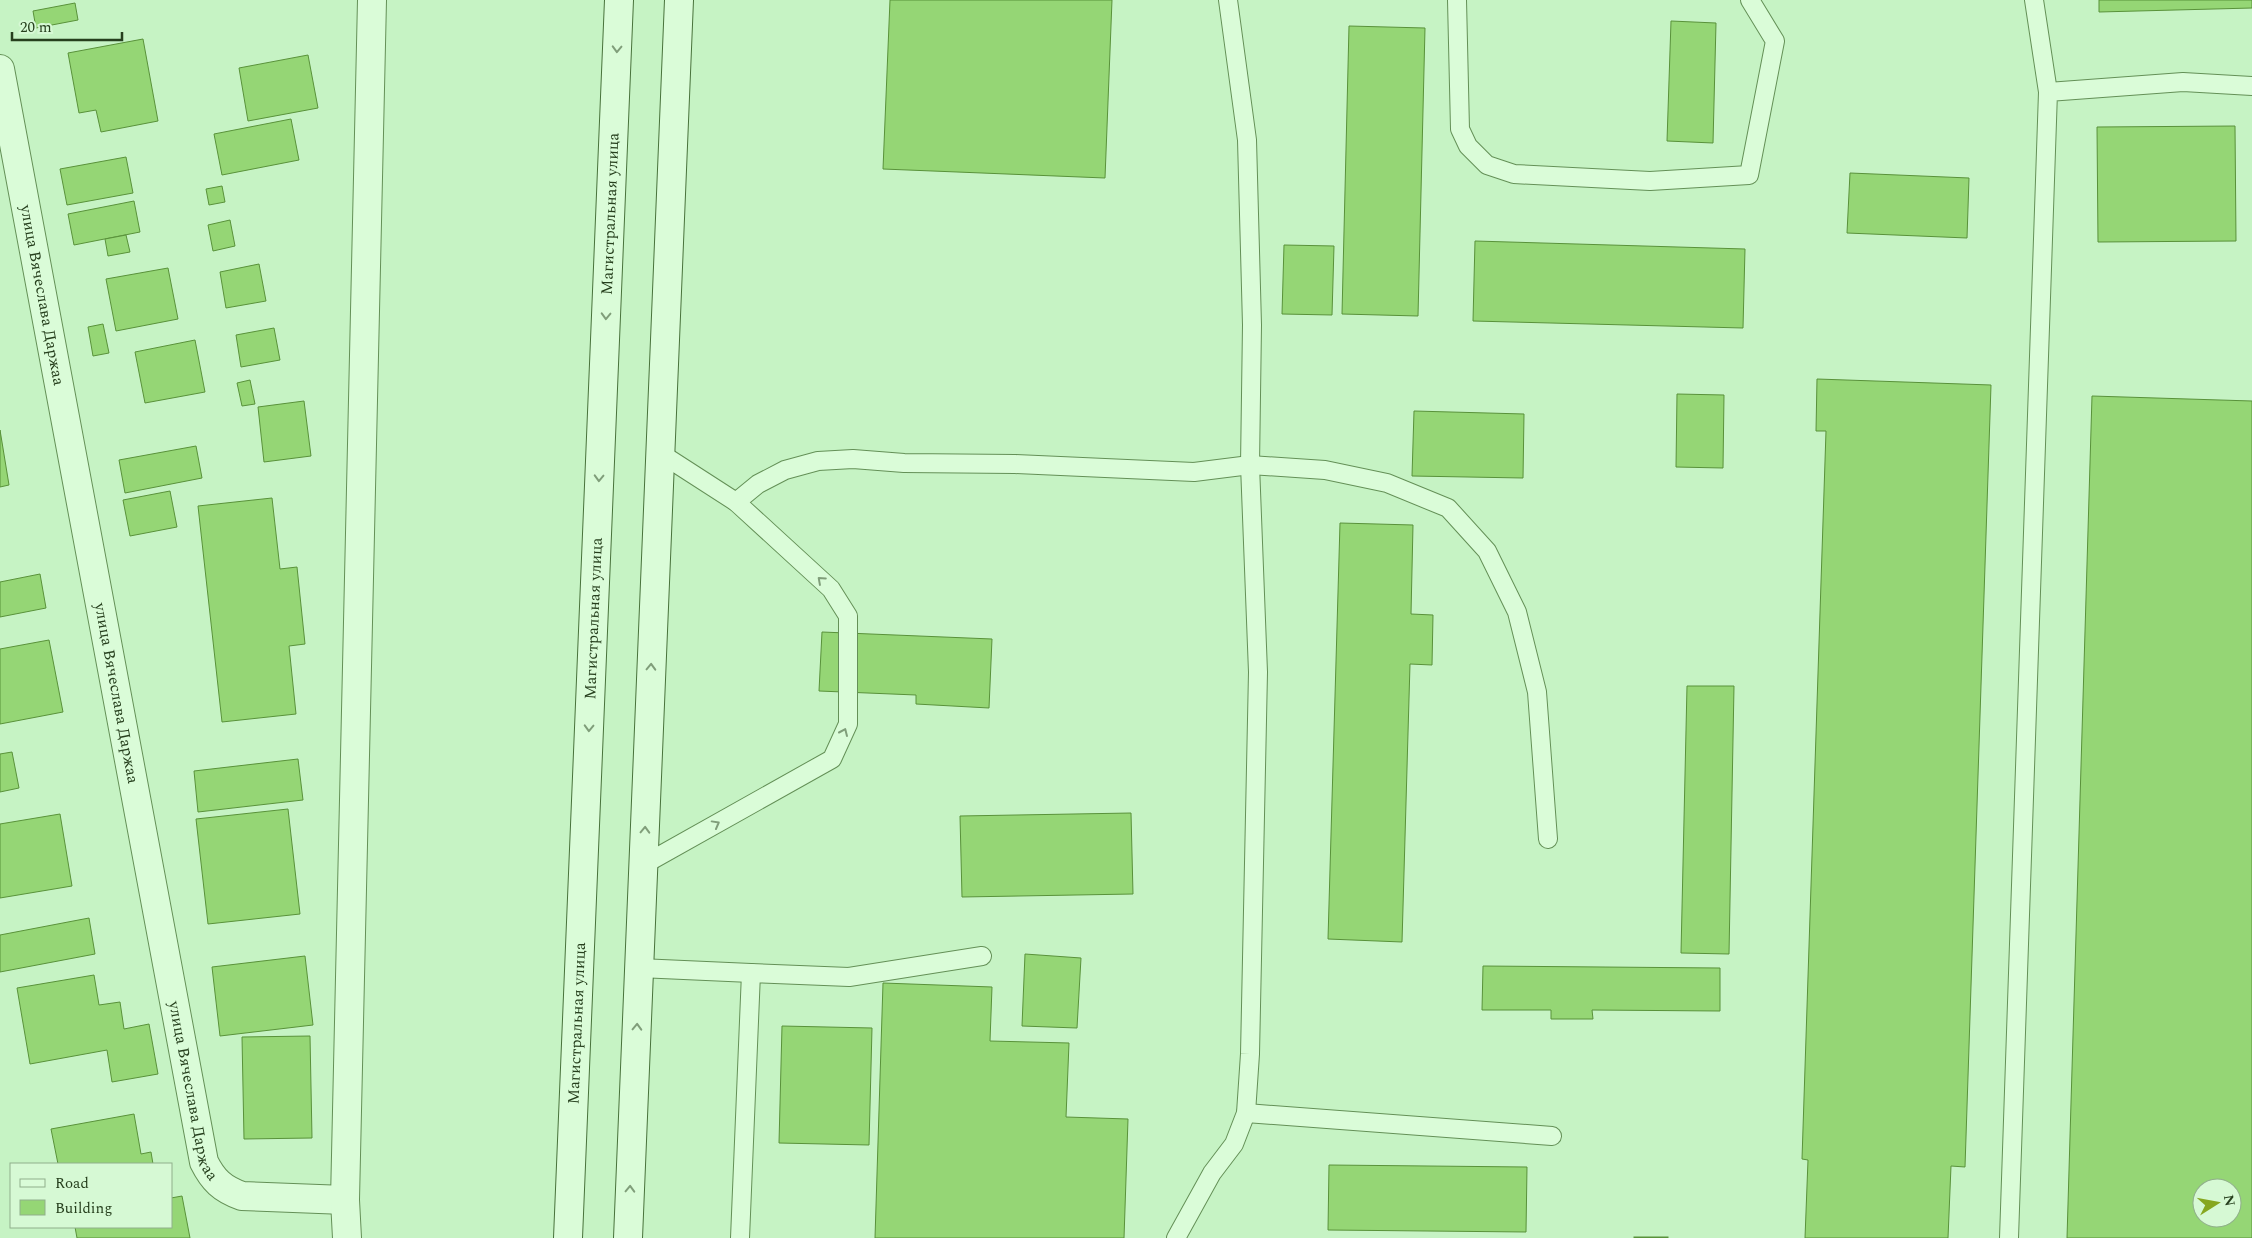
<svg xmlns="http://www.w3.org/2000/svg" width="2252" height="1238" font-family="Spectral,serif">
	<rect width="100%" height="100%" fill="#c6f3c4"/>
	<g fill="#95d675" stroke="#59923a" fill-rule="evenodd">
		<path d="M890,0H1112L1105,178L883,169Z"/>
		<path d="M2099,0H2252V8L2099,12Z"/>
		<path d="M75,3L78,20L36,28L33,11Z"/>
		<path d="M1671,21L1716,23L1713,143L1667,141Z"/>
		<path d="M1349,26L1425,28L1418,316L1342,314Z"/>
		<path d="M143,39L158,121L101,132L96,110L79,113L68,53Z"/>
		<path d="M308,55L318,108L248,121L239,68Z"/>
		<path d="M291,119L299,160L222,175L214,134Z"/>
		<path d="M2235,126L2236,241L2098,242L2097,127Z"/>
		<path d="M126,157L133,193L67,205L60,169Z"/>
		<path d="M1850,173L1969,178L1967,238L1847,233Z"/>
		<path d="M222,186L225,202L209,205L206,189Z"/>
		<path d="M134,201L140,232L74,245L68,214Z"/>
		<path d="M230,220L235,246L213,251L208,225Z"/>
		<path d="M126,235L130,252L108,256L105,239Z"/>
		<path d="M1475,241L1745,249L1743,328L1473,321Z"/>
		<path d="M1284,245L1334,246L1332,315L1282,314Z"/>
		<path d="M259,264L266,301L226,308L220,272Z"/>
		<path d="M168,268L178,319L116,331L106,279Z"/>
		<path d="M103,324L109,353L93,356L88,327Z"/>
		<path d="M274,328L280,360L241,367L236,335Z"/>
		<path d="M195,340L205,392L145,403L135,352Z"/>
		<path d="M1817,379L1991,385L1965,1167L1951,1166L1948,1238H1805L1808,1160L1802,1159L1826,431H1816Z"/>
		<path d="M250,380L255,404L242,406L237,383Z"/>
		<path d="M1677,394L1724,395L1723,468L1676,467Z"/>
		<path d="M2092,396L2252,401V1238H2067ZM2202,1188H2232V1218H2202Z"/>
		<path d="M304,401L311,456L264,462L258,407Z"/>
		<path d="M1414,411L1524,414L1523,478L1412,476Z"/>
		<path d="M0,430L9,485L0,487Z"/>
		<path d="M196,446L202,478L125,493L119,460Z"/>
		<path d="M170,491L177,527L130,536L123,500Z"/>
		<path d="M272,498L280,569L297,567L305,644L289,646L296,714L222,722L198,506Z"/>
		<path d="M1340,523L1413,525L1411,614L1433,615L1432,665L1410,664L1402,942L1328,939Z"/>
		<path d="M40,574L46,608L0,617V582Z"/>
		<path d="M822,632L992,639L989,708L916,704V695L819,691Z"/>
		<path d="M49,640L63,712L0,724V649Z"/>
		<path d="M1687,686H1734L1729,954L1681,953Z"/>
		<path d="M12,752L19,788L0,792V754Z"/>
		<path d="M298,759L303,800L198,812L194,771Z"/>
		<path d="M288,809L300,914L208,924L196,819Z"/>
		<path d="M1131,813L1133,894L962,897L960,816Z"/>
		<path d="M60,814L72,886L0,898V824Z"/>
		<path d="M89,918L95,954L0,972V935Z"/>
		<path d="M1025,954L1081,958L1077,1028L1022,1026Z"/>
		<path d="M305,956L313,1025L220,1036L212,967Z"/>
		<path d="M1483,966L1720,968V1011L1592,1010L1593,1019H1551V1010H1482Z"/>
		<path d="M94,975L99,1005L120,1002L124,1029L149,1024L158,1074L112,1082L107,1050L30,1064L17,988Z"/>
		<path d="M883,983L992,987L990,1041L1069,1043L1066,1117L1128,1119L1124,1238H875Z"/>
		<path d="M782,1026L872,1028L869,1145L779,1143Z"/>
		<path d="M310,1036L312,1138L244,1139L242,1037Z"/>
		<path d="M134,1114L141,1154L151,1152L153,1164H58L51,1129Z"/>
		<path d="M1329,1165L1527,1167L1526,1232L1328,1230Z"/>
		<path d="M182,1196L190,1238H77L75,1227H171V1198Z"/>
		<rect x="1634" y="1237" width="34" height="1"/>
	</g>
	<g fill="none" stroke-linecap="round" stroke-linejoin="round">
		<defs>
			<g id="lane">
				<path d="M1457,0L1460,129L1468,146L1487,165L1514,174L1650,181L1749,175L1775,41L1750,0"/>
				<path d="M2034,0L2048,92"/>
				<path d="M736,502L758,484L785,470L818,461L853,459L904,463L1015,464L1194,472L1250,465L1325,470L1387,483L1448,508L1487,551L1517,612L1537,692L1548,839"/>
				<path d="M643,865L832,759L848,724V616L831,589L736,502L660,453"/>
				<path d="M639,968L751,973"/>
				<path d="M1246,1113L1552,1136"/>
				<path d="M740,1238L751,973L849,977L982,956"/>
				<path d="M1176,1238L1212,1173L1234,1144L1246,1113L1250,1054L1258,672L1250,465L1252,325L1247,140L1228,0"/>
				<path d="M2009,1238L2048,92L2183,82L2252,86"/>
			</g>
			<g id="street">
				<path id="s1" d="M0,69L204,1162C213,1180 222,1189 242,1196L345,1200"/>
				<path d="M347,1238L345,1200L372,0"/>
			</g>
			<g id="secondary">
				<path id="s2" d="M568,1238L619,0"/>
				<path d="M628,1238L679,0"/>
			</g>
		</defs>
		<use href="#lane" stroke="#649057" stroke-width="20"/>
		<use href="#street" stroke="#649057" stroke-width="30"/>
		<use href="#secondary" stroke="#48723b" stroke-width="30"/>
		<use href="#lane" stroke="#dafcd8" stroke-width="18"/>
		<use href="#street" stroke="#dafcd8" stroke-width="28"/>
		<use href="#secondary" stroke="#dafcd8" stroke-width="28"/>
	</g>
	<defs><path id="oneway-chevron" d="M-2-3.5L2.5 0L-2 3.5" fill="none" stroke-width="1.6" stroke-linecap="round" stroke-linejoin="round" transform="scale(1.25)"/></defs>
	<g stroke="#809e7a">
		<use href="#oneway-chevron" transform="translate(617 49) rotate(92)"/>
		<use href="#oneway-chevron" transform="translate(606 316) rotate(92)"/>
		<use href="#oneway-chevron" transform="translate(599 478) rotate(92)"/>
		<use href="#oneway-chevron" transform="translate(821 580) rotate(-138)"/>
		<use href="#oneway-chevron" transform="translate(651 667) rotate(-88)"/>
		<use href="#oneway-chevron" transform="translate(589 728) rotate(92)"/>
		<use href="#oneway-chevron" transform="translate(844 732) rotate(-66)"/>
		<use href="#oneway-chevron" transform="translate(716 824) rotate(-29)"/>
		<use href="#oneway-chevron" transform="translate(645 830) rotate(-88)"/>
		<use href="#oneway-chevron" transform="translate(637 1027) rotate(-88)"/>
		<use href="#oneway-chevron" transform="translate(630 1189) rotate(-88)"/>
	</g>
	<g text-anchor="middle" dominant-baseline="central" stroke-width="4" stroke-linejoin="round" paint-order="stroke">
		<g font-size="16" fill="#263f1d" stroke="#d6f9d4">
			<text stroke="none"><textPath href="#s2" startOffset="1025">Магистральная улица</textPath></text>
			<text stroke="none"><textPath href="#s1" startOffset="230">улица Вячеслава Даржаа</textPath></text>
			<text stroke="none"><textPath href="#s2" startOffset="620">Магистральная улица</textPath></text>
			<text stroke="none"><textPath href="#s1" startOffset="635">улица Вячеслава Даржаа</textPath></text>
			<text stroke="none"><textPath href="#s2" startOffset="215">Магистральная улица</textPath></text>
			<text stroke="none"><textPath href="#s1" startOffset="1040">улица Вячеслава Даржаа</textPath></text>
		</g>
	</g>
	<rect x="10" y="1163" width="162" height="65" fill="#d6f9d4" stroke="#90af8b"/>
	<rect x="20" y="1179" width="25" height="8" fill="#dafcd8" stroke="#90af8b"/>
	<text x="55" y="1188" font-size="15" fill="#263f1d">Road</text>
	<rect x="20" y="1200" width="25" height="15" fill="#95d675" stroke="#90af8b"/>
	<text x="55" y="1213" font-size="15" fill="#263f1d">Building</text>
	<g transform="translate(2217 1203) rotate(79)"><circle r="24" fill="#d6f9d4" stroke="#90af8b"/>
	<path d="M0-4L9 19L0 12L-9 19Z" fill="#86a720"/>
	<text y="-8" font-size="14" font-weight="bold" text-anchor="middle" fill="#263f1d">N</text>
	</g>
	<path d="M12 32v8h110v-8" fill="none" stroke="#263f1d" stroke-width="2.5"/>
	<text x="20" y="32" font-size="15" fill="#263f1d" stroke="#d6f9d4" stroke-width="4" paint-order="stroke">20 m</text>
</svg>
